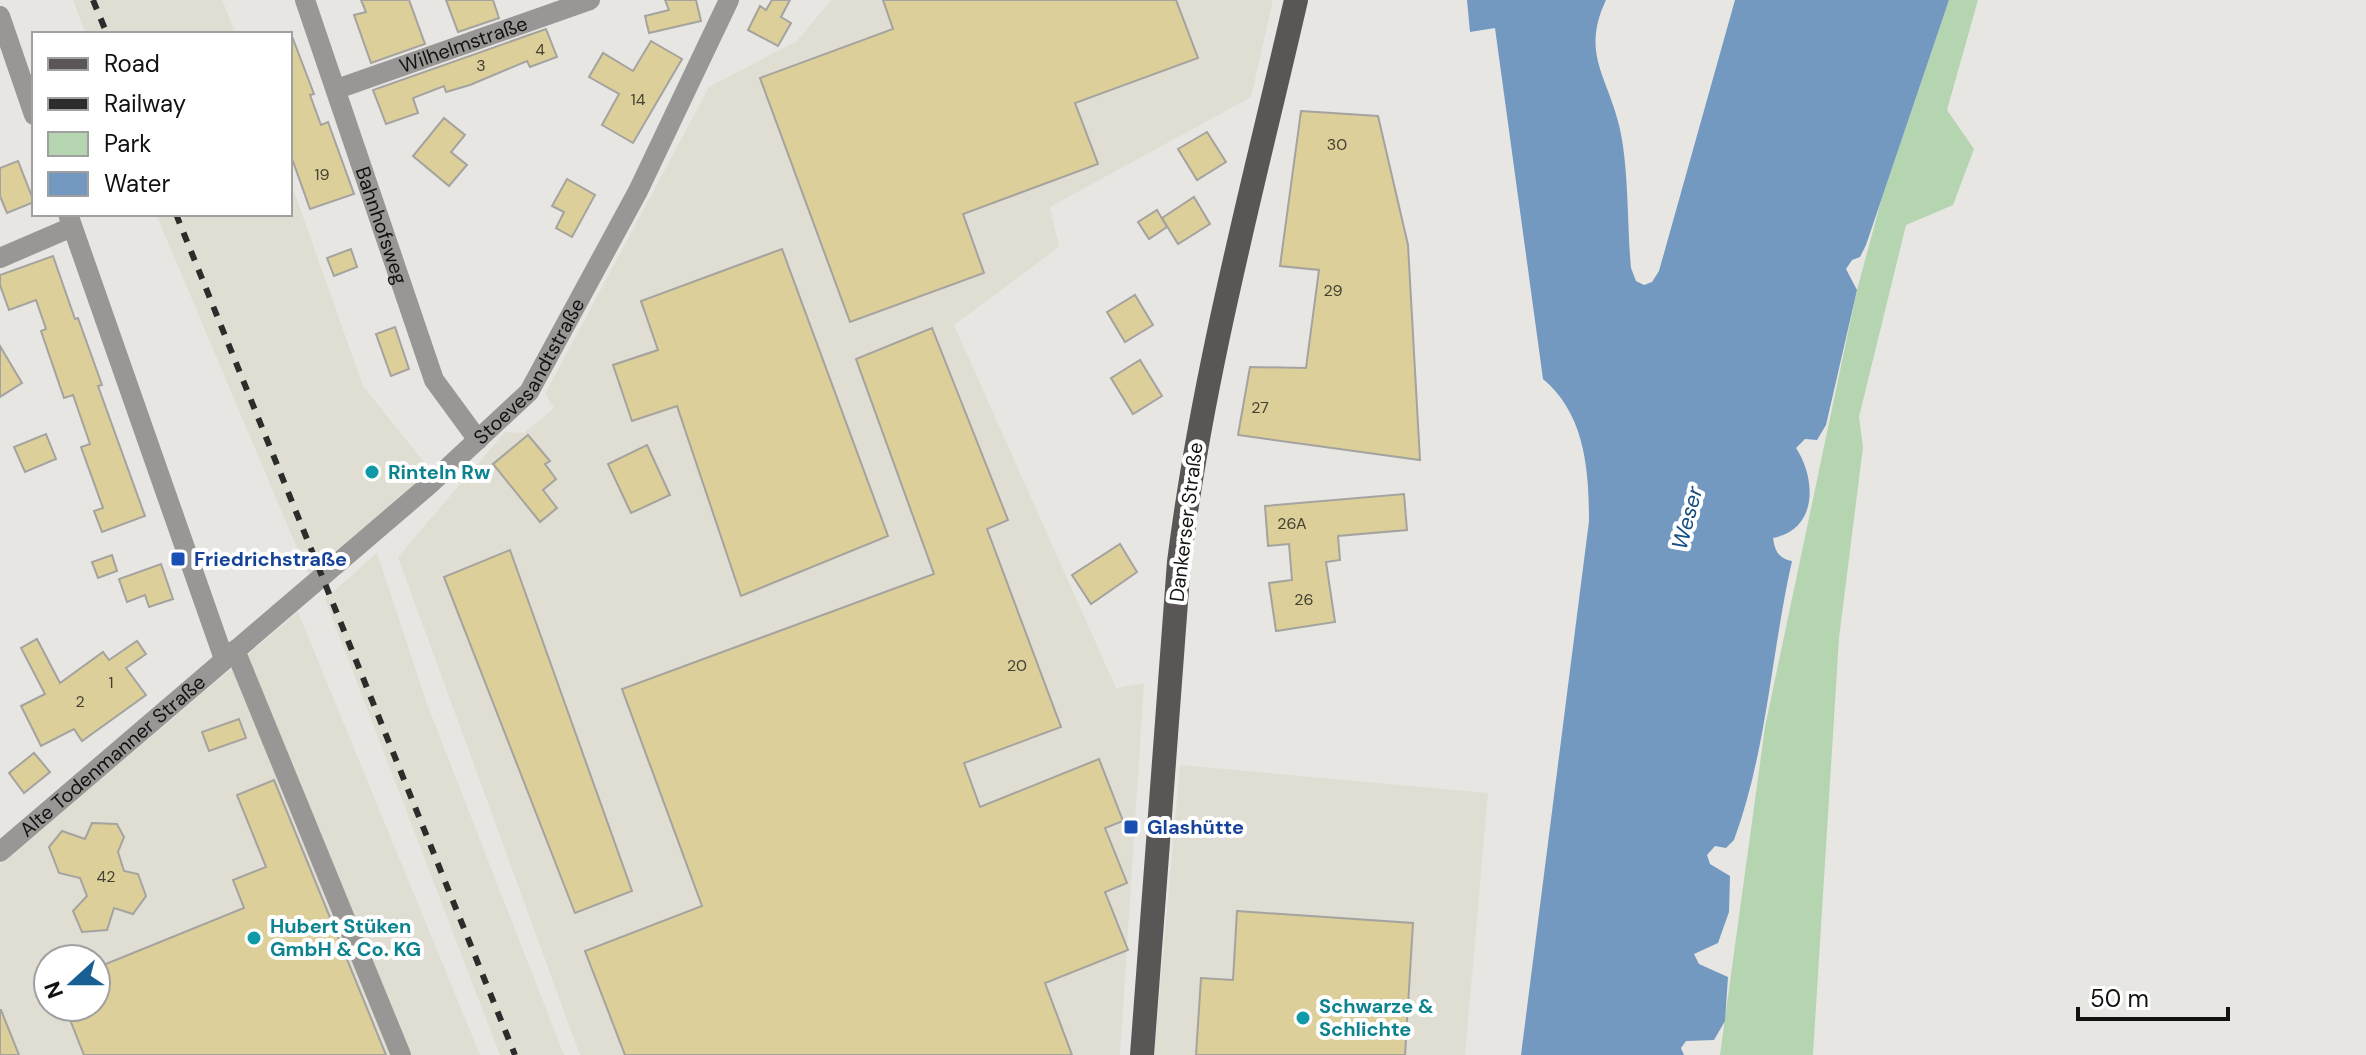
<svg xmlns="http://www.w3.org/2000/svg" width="2366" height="1055" font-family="'DM Sans',sans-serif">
	<rect width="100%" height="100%" fill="#e7e6e3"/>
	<g fill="#e0ddd2" fill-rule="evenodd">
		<path d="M73,0H222L236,34H86Z"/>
		<path d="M831,0H1273L1251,97L1050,207L1059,247L954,325L1116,688L1144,683L1120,1055H580L398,557L505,432L524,433L554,408L545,394L709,87L797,41Z"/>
		<path d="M290,180L363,386L431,471L308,574L156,214H290Z"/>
		<path d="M377,553L427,704L564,1055H500L325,599Z"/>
		<path d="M298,612L480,1055H0V865ZM48,959H96V1007H48Z"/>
		<path d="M1180,765L1488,793L1465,1055H1154Z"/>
	</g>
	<path fill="#b4d5af" d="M1949,0H1978L1947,110L1974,149L1953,205L1906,225L1859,417L1863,447L1839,638L1813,1055H1720L1765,727L1857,290L1881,201Z"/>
	<path fill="#7399c0" d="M1467,0H1606C1581,53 1607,76 1619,125C1629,166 1627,224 1631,268L1636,281L1644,285L1652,282L1659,271L1735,0H1949L1866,245L1860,257L1852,260L1846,269L1857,290L1826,425L1817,440L1805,439L1796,448C1817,480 1817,530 1773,538C1775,551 1778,558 1792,561C1771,654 1767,750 1734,840L1726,848L1715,846L1707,855L1710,864L1730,876L1729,912L1718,943L1694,954L1699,964L1728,977L1725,1021L1714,1040L1686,1041L1681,1048L1684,1055H1521L1589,521C1589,470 1585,414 1543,379L1495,28L1470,32Z"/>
	<g fill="#dccf99" stroke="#a4a39f" stroke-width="2">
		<path d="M361,0H409L425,44L371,63L354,15L366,12Z"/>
		<path d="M446,0H493L499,18L458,32Z"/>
		<path d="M665,0H696L701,21L649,33L645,16L669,10Z"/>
		<path d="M772,0H790L781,17L791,23L778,46L748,30L760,6L766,10Z"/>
		<path d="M883,0H1176L1198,58L1075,103L1098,164L963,214L984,273L850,322L760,78L893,29Z"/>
		<path d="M546,29L557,57L530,67L527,61L470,85L446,92L444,86L413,98L418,113L386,124L373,90Z"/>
		<path d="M290,31L314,94L310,95L321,125L328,122L354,194L310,209L290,153Z"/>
		<path d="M651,41L682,59L633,143L602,125L619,94L589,77L603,53L633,71Z"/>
		<path d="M1301,111L1378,116L1408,245L1420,460L1238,435L1250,367L1306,368L1319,270L1280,266Z"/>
		<path d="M444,118L465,135L451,152L467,165L449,186L413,156Z"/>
		<path d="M1207,132L1226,162L1197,180L1178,149Z"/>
		<path d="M18,161L34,202L7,213L0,196V168Z"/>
		<path d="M567,179L595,195L572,237L556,228L564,212L552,206Z"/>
		<path d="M1194,197L1210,224L1178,244L1162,218Z"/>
		<path d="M1157,210L1167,227L1149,239L1138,222Z"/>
		<path d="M351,249L357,267L334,276L327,258Z"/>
		<path d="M782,249L888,536L741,596L677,406L632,421L613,365L658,350L641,301Z"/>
		<path d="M53,256L75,319L78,318L102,385L98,386L145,516L102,532L94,511L103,508L81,447L90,444L73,395L64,398L41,331L46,329L36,300L9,310L0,285V275Z"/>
		<path d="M1135,295L1153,325L1125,342L1107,312Z"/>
		<path d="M395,327L409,369L391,376L376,334Z"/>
		<path d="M932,328L1008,520L987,529L1061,727L964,763L980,807L1099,759L1123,821L1105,828L1127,883L1105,892L1128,950L1045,983L1072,1055H625L585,951L702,906L622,689L934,574L856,359Z"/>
		<path d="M0,346L22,383L0,397Z"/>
		<path d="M1140,360L1162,396L1133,414L1111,378Z"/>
		<path d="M46,434L56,459L25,472L14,447Z"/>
		<path d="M528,435L550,461L545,464L556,479L543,490L557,508L540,522L493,464Z"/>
		<path d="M647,445L670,495L631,513L608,464Z"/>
		<path d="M1404,494L1407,530L1338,536L1340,560L1326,562L1335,622L1276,631L1269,583L1292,580L1289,544L1268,546L1265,506Z"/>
		<path d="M1120,544L1137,572L1091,604L1072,575Z"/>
		<path d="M510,550L632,891L575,913L444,577Z"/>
		<path d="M112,555L117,571L98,578L92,562Z"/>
		<path d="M161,564L173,599L149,607L145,595L127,602L119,579Z"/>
		<path d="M37,639L60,683L103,652L109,660L137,641L146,654L126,668L146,695L82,741L74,729L41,746L21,706L45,694L21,648Z"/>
		<path d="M239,719L246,738L209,751L202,732Z"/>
		<path d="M34,753L50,772L24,793L9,773Z"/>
		<path d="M274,780L386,1055H84L65,1007H96V968L244,908L233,880L266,867L237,795Z"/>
		<path d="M92,823L117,824L124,837L118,852L124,871L138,874L146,896L133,914L114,908L107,930L82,932L73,911L87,896L80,878L59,873L49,847L62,831L85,839Z"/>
		<path d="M1237,911L1413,923L1405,1055H1196L1201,978L1233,980Z"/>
		<path d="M0,1010H1L19,1055H0Z"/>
	</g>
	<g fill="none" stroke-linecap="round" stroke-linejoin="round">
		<g stroke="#999796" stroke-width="20">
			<path id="s1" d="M305,0L434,380L478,440"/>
			<path d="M0,16L34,115"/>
			<path id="s2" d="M337,89L590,0"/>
			<path d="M68,214L224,659"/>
			<path d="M0,258L72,227"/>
			<path d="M235,650L401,1055"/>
			<path id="s3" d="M0,852L429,485L529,392L638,191L729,0"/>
		</g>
		<path stroke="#595655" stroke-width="24" d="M1142,1055L1179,562C1203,372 1253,187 1296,0"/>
		<g stroke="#2c2c2b" stroke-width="6" stroke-dasharray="10 10" stroke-linecap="butt">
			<path d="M93,0L107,34"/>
			<path d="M176,214L515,1055"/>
		</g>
	</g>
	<g fill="#0f9aa8" stroke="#fff" stroke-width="3">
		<circle cx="372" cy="472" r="8"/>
		<circle cx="254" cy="938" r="8"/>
		<circle cx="1303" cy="1018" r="8"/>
	</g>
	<g fill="#1a4fb4" stroke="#fff" stroke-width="3">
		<rect x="170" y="551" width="16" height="16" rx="4"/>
		<rect x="1123" y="819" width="16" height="16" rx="4"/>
	</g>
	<g text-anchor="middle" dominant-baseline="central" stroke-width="8" stroke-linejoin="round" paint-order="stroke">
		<g font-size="16" fill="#444133">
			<text x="540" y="49">4</text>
			<text x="481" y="65">3</text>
			<text x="638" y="99">14</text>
			<text x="1337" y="144">30</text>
			<text x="322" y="174">19</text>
			<text x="1333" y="290">29</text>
			<text x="1260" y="407">27</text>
			<text x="1292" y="523">26A</text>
			<text x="1304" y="599">26</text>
			<text x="1017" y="665">20</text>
			<text x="111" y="682">1</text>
			<text x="80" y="701">2</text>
			<text x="106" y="876">42</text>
		</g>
		<g font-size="20" fill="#121211" stroke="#fff">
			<text stroke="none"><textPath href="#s2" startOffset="134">Wilhelmstraße</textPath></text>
			<text stroke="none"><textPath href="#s1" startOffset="238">Bahnhofsweg</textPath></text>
			<text stroke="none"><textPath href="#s3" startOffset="718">Stoevesandtstraße</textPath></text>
			<text transform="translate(1186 522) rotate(-83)">Dankerser Straße</text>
			<text stroke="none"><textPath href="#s3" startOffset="148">Alte Todenmanner Straße</textPath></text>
		</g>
		<g font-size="20" font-weight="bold" fill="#0d838f" stroke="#fff" text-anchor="start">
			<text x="388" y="472">Rinteln Rw</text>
			<text x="270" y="926">Hubert Stüken<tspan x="270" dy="23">GmbH &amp; Co. KG</tspan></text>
			<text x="1319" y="1006">Schwarze &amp;<tspan x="1319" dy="23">Schlichte</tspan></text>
		</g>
		<g font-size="20" font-weight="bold" fill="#164399" stroke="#fff" text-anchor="start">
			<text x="194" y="559">Friedrichstraße</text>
			<text x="1147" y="827">Glashütte</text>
		</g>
		<g font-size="22" font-style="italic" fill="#154e80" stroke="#fff">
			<text transform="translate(1687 518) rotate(-75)">Weser</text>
		</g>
	</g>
	<rect x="32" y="32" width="260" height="184" fill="#ffffff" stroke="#a0a0a0" stroke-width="2"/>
	<rect x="48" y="58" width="40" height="12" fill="#595655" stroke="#a0a0a0" stroke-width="2"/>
	<text x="104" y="72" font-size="24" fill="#121211">Road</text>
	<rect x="48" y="98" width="40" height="12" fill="#2c2c2b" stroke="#a0a0a0" stroke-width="2"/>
	<text x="104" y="112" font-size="24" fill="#121211">Railway</text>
	<rect x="48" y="132" width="40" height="24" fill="#b4d5af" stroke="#a0a0a0" stroke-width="2"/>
	<text x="104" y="152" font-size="24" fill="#121211">Park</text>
	<rect x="48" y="172" width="40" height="24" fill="#7399c0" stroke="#a0a0a0" stroke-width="2"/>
	<text x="104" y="192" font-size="24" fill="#121211">Water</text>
	<g transform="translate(72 983) rotate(249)"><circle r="38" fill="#ffffff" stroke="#a0a0a0" stroke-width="2"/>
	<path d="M0-6L14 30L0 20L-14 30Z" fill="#186094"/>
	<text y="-12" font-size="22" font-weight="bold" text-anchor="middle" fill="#121211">N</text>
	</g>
	<path d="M2078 1007v12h150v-12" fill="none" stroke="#121211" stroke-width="4"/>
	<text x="2090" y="1007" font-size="24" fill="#121211" stroke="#ffffff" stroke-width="6" paint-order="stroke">50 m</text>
</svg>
